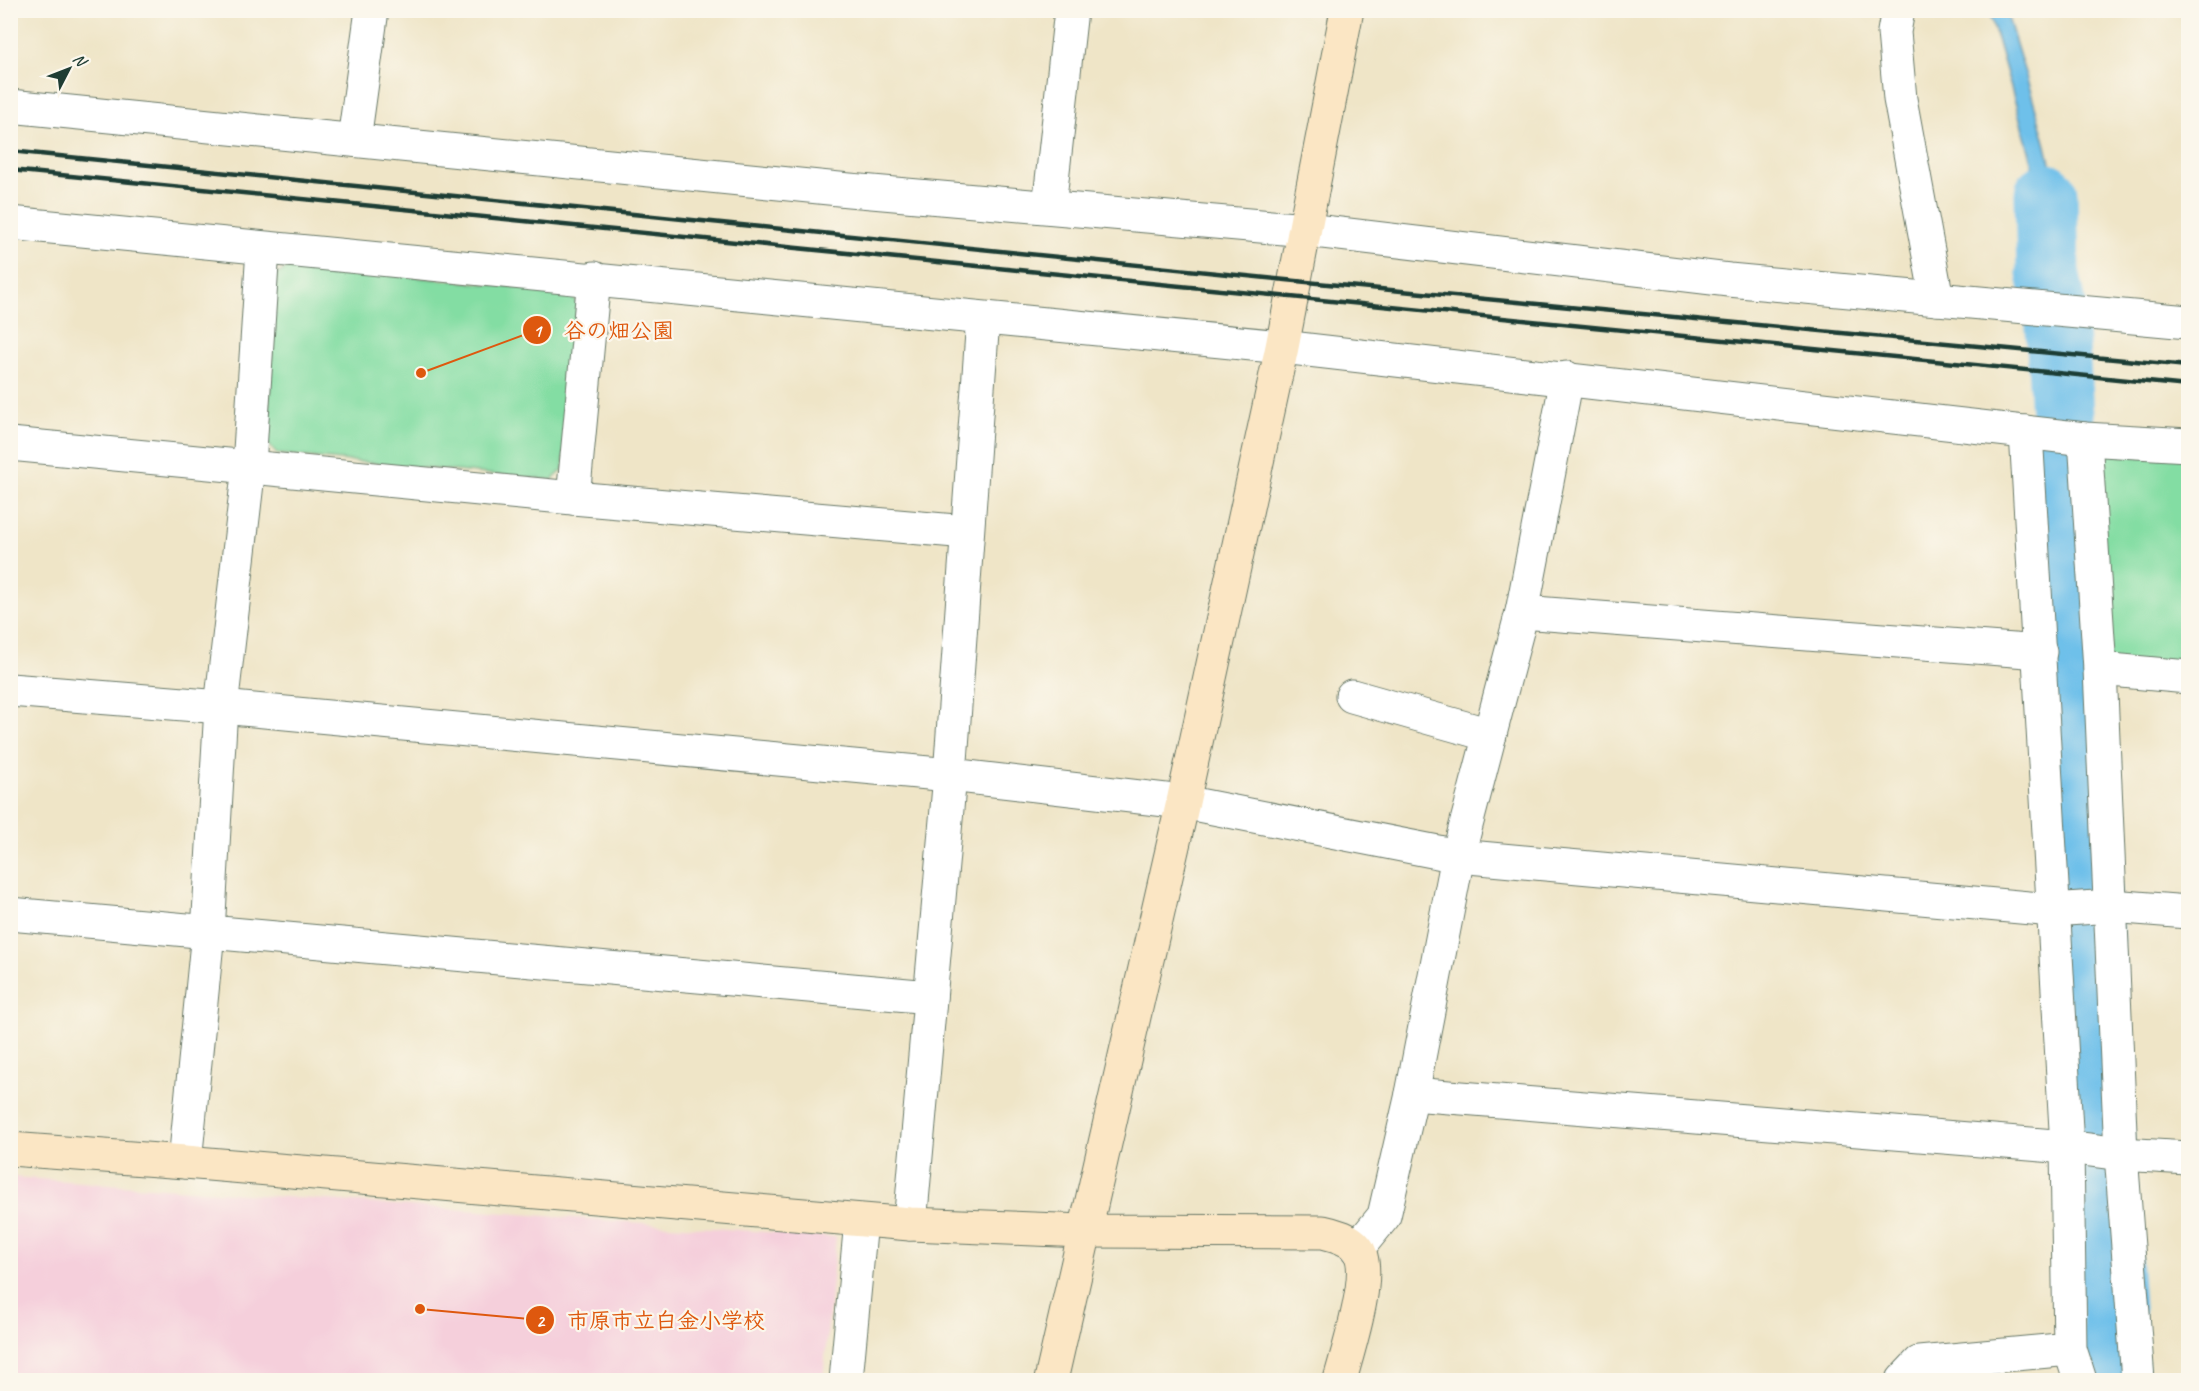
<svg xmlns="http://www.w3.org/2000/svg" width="2199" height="1391" font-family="Caveat,'Klee One',sans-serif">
	<rect width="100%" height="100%" fill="#fbf7ec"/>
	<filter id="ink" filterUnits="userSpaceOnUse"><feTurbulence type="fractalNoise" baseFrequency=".0167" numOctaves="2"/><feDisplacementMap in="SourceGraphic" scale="12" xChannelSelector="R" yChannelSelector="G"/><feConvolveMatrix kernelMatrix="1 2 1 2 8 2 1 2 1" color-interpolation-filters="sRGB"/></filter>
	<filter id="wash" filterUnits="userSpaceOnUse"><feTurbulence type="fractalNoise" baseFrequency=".008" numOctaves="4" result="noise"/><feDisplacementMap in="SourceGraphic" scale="24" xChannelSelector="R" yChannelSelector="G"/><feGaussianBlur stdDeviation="1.35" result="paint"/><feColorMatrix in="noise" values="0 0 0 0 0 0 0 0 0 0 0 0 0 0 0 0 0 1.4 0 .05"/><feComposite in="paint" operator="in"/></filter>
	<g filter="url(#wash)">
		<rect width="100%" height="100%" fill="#efe5c7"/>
		<path fill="#f5cfdb" d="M11,1177L836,1237L823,1380H11Z"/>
		<g fill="#83dda3" stroke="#518d6c" stroke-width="1.5">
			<path d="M292,265L569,292L578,304L563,470L552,480L277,454L267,443L276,275Z"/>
			<path d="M2085,439L2188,445V677L2100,669Z"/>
		</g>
		<path fill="#6ec0ea" stroke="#467e8f" stroke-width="1.5" d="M1989,11H2006C2023,70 2046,132 2056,193C2061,222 2055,252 2063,280H2035V193L2032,161Z"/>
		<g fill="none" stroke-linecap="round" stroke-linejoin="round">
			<path stroke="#6ec0ea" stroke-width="63" d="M2046,194L2048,273L2056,310L2117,1380"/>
		</g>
	</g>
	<g filter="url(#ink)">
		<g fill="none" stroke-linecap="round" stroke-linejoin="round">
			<defs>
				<g id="street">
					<path d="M1898,10L1894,32L1900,99L1937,299"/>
					<path d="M10,106L849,190L1306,230L1729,280L2188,322"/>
					<path d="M354,140L372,10"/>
					<path d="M1049,207L1071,10"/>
					<path d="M10,223L1282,347L2085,439L2188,445"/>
					<path d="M2026,432L2067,1147L2070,1349L2080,1380"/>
					<path d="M2085,439L2100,669L2121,1154L2138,1380"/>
					<path d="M10,444L573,498L967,532"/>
					<path d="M573,498L594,278"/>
					<path d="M1522,612L2040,652"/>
					<path d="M2100,669L2188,677"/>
					<path d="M10,690L221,707L950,775L1183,802L1458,856L2052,910L2111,906L2188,912"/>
					<path d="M1352,696L1490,735"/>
					<path d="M10,914L930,997"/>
					<path d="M1412,1094L2067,1147L2121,1154L2188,1158"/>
					<path d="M185,1162L208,932L221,707L249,466L263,249"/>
					<path d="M910,1224L950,775L983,319"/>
					<path d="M1357,1249L1384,1216L1412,1094L1458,856L1522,612L1567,378"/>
					<path d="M846,1380L861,1221"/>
					<path d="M1903,1380L1919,1363L2070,1349"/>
				</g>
				<g id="secondary">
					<path d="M10,1149L185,1162L910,1224L1084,1231L1323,1232C1335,1235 1349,1238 1357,1248C1375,1270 1347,1353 1340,1380"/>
					<path d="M1051,1380L1183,802L1282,347L1347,10"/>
				</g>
			</defs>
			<use href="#street" stroke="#687867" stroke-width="35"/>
			<use href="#secondary" stroke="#687867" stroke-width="35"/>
			<use href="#street" stroke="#fff" stroke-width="33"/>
			<use href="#secondary" stroke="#fbe6c4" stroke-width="33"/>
			<g stroke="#1f3d34" stroke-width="4.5">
				<path d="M10,151L1296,281L2188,366"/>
				<path d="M10,170L2188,386"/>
			</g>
		</g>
	</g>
	<path fill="none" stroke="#de580e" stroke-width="2" d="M421 373L537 330M420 1309L540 1320"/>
	<g fill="#de580e" stroke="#fbf7ec" stroke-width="2">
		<circle cx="421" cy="373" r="6"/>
		<circle cx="420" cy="1309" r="6"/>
		<circle cx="537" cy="330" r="15"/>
		<circle cx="540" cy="1320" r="15"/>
	</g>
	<g font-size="18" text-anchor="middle" font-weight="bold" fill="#fff">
		<text x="537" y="337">1</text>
		<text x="540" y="1327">2</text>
	</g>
	<g font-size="22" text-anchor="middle" font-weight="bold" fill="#de580e" stroke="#fbf7ec" stroke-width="4.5" stroke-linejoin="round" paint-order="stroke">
		<text x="619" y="338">谷の畑公園</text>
		<text x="666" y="1328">市原市立白金小学校</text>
	</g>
	<rect width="2199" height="1391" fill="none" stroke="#fbf7ec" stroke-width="36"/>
	<g transform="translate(69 69) rotate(48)" stroke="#fbf7ec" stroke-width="4.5" paint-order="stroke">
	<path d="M0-4.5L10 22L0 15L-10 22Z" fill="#1f3d34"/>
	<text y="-9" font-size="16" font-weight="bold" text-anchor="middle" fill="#1f3d34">N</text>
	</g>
</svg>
